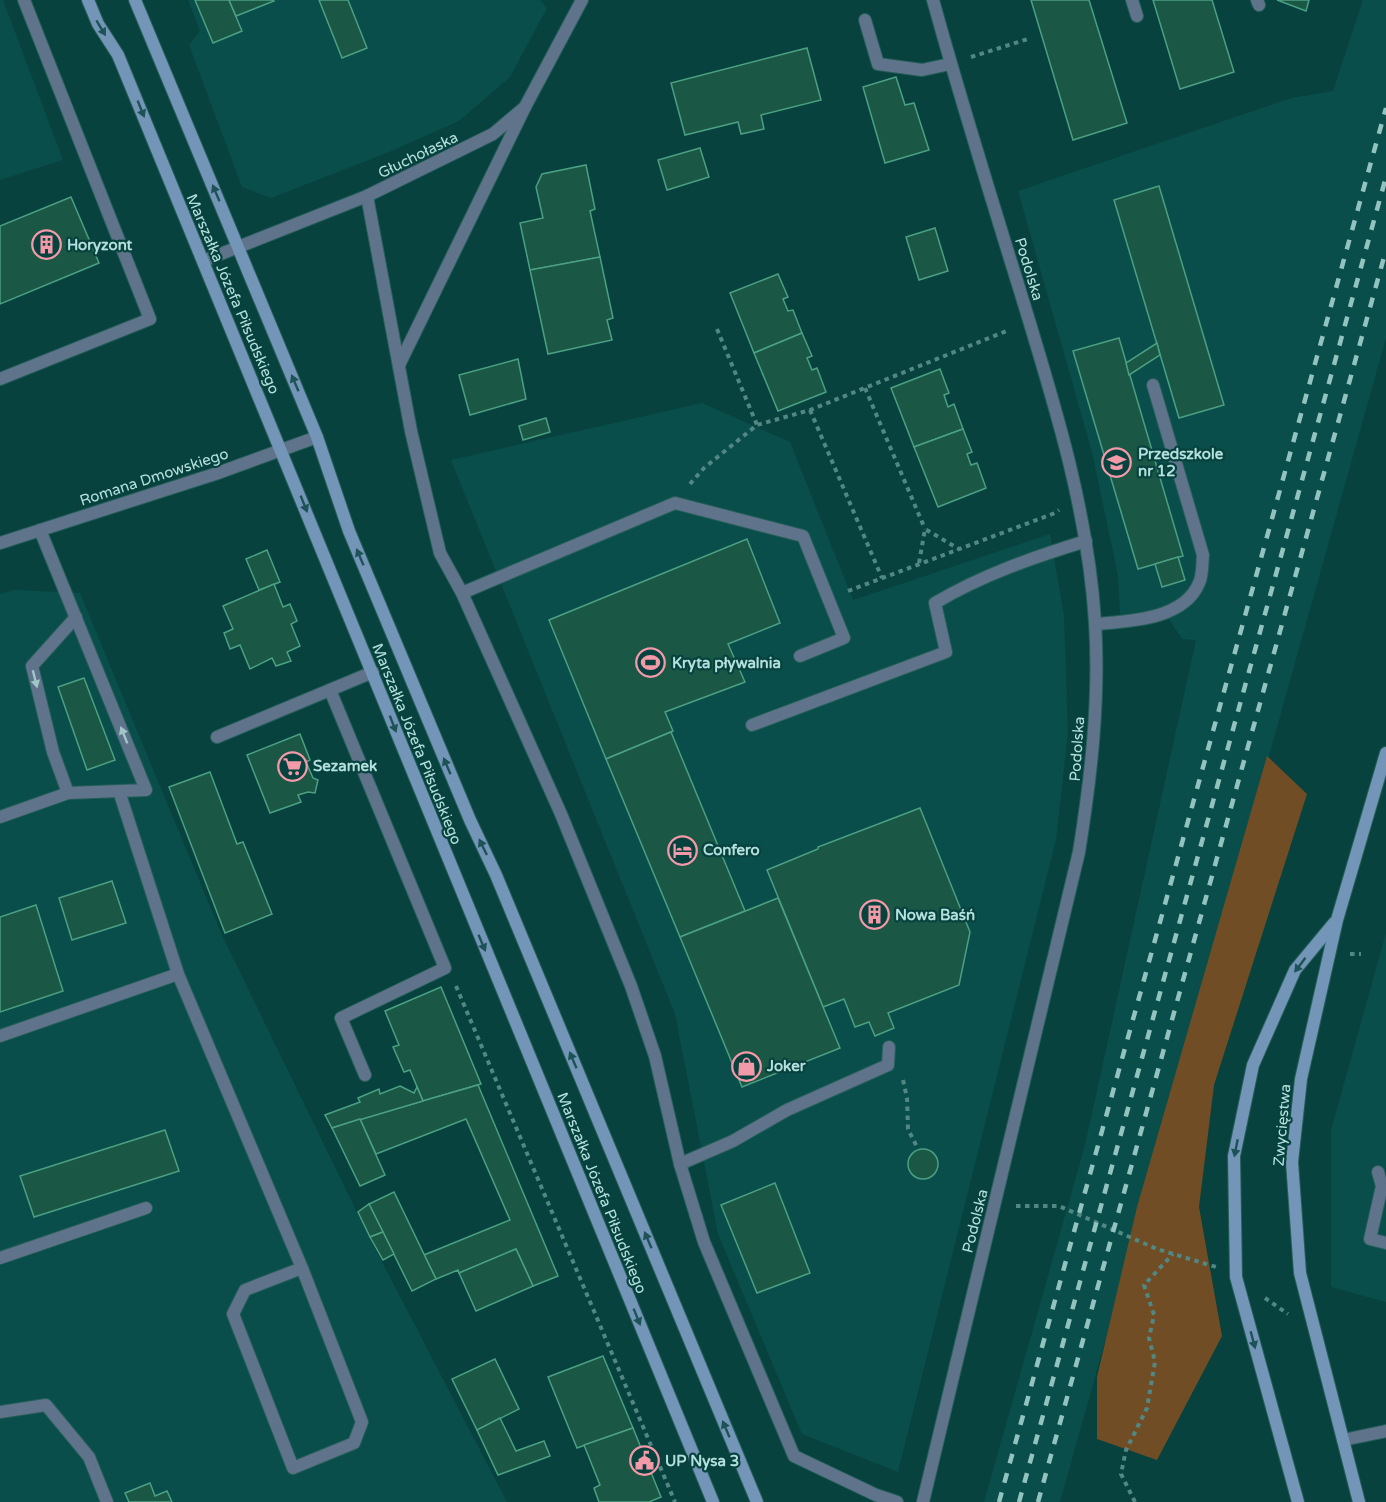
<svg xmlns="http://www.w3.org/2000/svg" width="1386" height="1502" font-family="'Varela Round',sans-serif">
	<rect width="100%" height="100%" fill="#07423f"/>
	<g fill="#094e4a">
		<path d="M0,0H3L63,160L0,180Z"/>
		<path d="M188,0H540L547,8L510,77L459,121L389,152L271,198L242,187L189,45L200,31Z"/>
		<path d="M1363,0H1386V338L1060,1502H984L1085,1145L1196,640L1182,639L1161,607L1145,613L1120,614L1118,576L1092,452L1018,191L1291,98L1333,91Z"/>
		<path d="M702,403L790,442L853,600L1050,534L1064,615L1068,733L1056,839L898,1472L802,1434L718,1234L675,1014L451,460Z"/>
		<path d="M14,590L80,593L221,933L369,1237L507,1502H0V594Z"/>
		<path d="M1386,933V1302L1331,1287V1130Z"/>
	</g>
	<path fill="#704d24" d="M1267,756L1307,794L1214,1085L1199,1207L1222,1336L1157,1460L1097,1439V1377L1137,1207Z"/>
	<g fill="#1a5744" stroke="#4ba083" stroke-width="1.5">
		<path d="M195,0H229L242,31L213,43Z"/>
		<path d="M229,0H273L274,1L236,16Z"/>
		<path d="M319,0H348L367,48L342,58Z"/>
		<path d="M1031,0H1089L1127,123L1073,140Z"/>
		<path d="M1153,0H1212L1234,72L1180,89Z"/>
		<path d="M1277,0H1309L1306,11Z"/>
		<path d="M807,48L821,100L761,115L764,129L741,134L738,122L685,135L671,83Z"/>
		<path d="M896,77L905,105L914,103L929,150L885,163L863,87Z"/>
		<path d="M700,148L709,177L667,190L658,160Z"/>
		<path d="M586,165L595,209L590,211L600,257L530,270L520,223L543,218L536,187L542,174Z"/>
		<path d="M1159,186L1224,405L1179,418L1114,200Z"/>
		<path d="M71,197L99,263L0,304V226Z"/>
		<path d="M935,228L948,271L919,280L906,237Z"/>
		<path d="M600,257L613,318L607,320L612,340L548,354L530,270Z"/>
		<path d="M778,274L788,297L783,299L788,311L793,310L802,333L754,353L730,293Z"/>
		<path d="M802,333L812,356L807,358L812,370L817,368L826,392L778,411L754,353Z"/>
		<path d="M1119,338L1183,556L1138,569L1073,351Z"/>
		<path d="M1157,343L1160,355L1129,375L1126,363Z"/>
		<path d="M518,359L526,399L470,415L459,375Z"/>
		<path d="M940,369L949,393L944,395L948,407L954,404L963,429L914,447L891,388Z"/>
		<path d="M546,418L550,432L523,440L519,426Z"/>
		<path d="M963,429L972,452L967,454L971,465L977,463L986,488L938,507L914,447Z"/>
		<path d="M747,539L780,623L728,644L745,682L665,712L673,731L606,759L549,620Z"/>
		<path d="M267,550L280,582L259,590L246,559Z"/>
		<path d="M1178,557L1185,580L1162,587L1155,564Z"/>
		<path d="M274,584L283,607L290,604L297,621L291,624L300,646L287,652L291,661L276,666L272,658L250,669L240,645L230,649L224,633L233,629L223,606Z"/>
		<path d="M84,678L115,760L87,770L58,687Z"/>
		<path d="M671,732L745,911L680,937L606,759Z"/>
		<path d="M300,734L310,760L306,762L313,778L318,780L315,793L308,792L298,795L301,802L270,813L247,755Z"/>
		<path d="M210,772L237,844L243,842L272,914L225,933L169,787Z"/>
		<path d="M920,808L970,932L959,985L888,1013L894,1028L875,1036L869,1022L855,1027L844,999L823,1007L767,870L818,849V847Z"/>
		<path d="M112,881L126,923L72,940L59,898Z"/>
		<path d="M778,898L840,1048L742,1087L680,937Z"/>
		<path d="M36,905L63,991L0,1012V917Z"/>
		<path d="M441,987L481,1084L423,1101L410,1070L404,1072L393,1047L399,1045L385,1011Z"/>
		<path d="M478,1085L558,1276L533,1286L516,1249L459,1273L458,1270L436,1279L424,1255L510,1220L466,1119L376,1154L360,1119Z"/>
		<path d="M400,1086L414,1093L417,1087L423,1101L332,1128L325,1115L360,1102L358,1098L379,1089L380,1094Z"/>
		<path d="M360,1119L385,1175L360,1186L332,1128Z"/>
		<path d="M165,1130L179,1171L34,1217L20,1176Z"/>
		<circle cx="923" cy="1164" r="15"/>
		<path d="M775,1183L810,1273L757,1293L721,1205Z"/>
		<path d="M394,1192L436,1279L412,1291L369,1204Z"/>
		<path d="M369,1204L383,1232L370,1237L358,1212Z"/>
		<path d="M383,1232L394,1254L383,1260L370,1237Z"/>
		<path d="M516,1249L533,1286L476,1311L459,1273Z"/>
		<path d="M603,1356L633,1428L577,1448L548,1377Z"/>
		<path d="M495,1359L519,1409L477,1430L452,1379Z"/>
		<path d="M500,1418L516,1451L544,1441L550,1456L498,1475L477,1430Z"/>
		<path d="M633,1428L661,1497L649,1502H599L594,1488L600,1485L584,1445Z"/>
		<path d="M150,1483L155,1496L167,1491L172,1502H129L125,1493Z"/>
	</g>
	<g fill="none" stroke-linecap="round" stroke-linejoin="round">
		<defs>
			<g id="service">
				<path d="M1132,0L1137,16"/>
				<path d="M1257,0L1259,5"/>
				<path d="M865,20L878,64L922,70L950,64"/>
				<path d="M0,379L150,319L24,0"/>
				<path d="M462,593L675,503L803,536L844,638L800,656"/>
				<path d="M1096,624C1128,621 1184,620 1199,583C1203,575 1202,564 1203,555L1153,385"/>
				<path d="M330,690L445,968L341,1018L365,1075"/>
				<path d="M752,725L946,652L935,603C982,575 1034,557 1086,541"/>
				<path d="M217,737L373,672"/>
				<path d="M68,793L53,752L32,666L76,617"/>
				<path d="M0,817L68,793L146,790L40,530"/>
				<path d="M178,974L302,1268L362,1422L354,1443L293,1468L233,1314L245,1290L302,1268"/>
				<path d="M0,1036L178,974L119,791"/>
				<path d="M680,1164L733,1141L787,1110L888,1065L889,1047"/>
				<path d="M1378,1172L1382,1186L1370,1239L1386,1243"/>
				<path d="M0,1258L146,1208"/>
				<path d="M0,1412L46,1405L89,1457L107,1502"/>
				<path d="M1343,1440L1386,1431"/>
			</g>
			<g id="minor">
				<path d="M367,196L411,431L440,553L462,593L561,814L631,986L655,1056L680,1164L704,1242L794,1456L876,1495L897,1502"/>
				<path d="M400,363L525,107"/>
				<path d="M0,543L218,473L317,437"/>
				<path d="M923,1502L1079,852C1091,777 1100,699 1095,622C1088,509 1053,399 1020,291C990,194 960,98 933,0"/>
			</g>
			<path id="tertiary" d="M203,261L367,196L493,134L525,107L582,0"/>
			<g id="secondary">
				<path d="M88,0L98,24L118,55L713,1502"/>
				<path d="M135,0L317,437L349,531L470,820L496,875L757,1502"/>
				<path d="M1298,1502L1236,1277L1234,1156L1253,1065L1295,970L1334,923"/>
				<path d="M1359,1502L1300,1273L1292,1162L1301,1079L1337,920L1386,753"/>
			</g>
		</defs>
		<use href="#service" stroke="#265f5b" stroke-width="14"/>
		<use href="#minor" stroke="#265f5b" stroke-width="14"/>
		<use href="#tertiary" stroke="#265f5b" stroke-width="14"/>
		<use href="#secondary" stroke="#265f5b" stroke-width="14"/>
		<g stroke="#528783" stroke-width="4" stroke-dasharray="4.5 4.5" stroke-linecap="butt">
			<path d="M971,57L1031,38"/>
			<path d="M717,329L757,425"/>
			<path d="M865,388L925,529"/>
			<path d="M810,410L882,578"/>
			<path d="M690,484L704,468L757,425L810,410L1009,330"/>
			<path d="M919,563L925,529L959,549"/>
			<path d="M848,591L1055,513L1059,510"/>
			<path d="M1350,954H1361"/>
			<path d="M456,986L675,1502"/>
			<path d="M903,1080L907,1098L908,1129L917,1147"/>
			<path d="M1016,1206H1059L1157,1249L1216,1267"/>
			<path d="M1265,1298L1288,1314"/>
			<path d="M1135,1502L1121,1474L1126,1450L1147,1408L1155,1362L1149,1338L1154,1315L1144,1285L1173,1254"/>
		</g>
		<use href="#service" stroke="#5f748a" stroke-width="12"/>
		<use href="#minor" stroke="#5f748a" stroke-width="12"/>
		<use href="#tertiary" stroke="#5f748a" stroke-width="12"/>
		<use href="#secondary" stroke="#7395b7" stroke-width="12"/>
		<g stroke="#93c3bf" stroke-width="4.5" stroke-dasharray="10 10" stroke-linecap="butt">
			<path d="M999,1502L1386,108"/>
			<path d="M1019,1502L1386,177"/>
			<path d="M1038,1502L1386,250"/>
		</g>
	</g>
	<defs><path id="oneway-solid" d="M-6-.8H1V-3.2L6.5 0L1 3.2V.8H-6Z" transform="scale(1.5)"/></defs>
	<g fill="#1d5357">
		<use href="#oneway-solid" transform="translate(101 28) rotate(59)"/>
		<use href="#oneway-solid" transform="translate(141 109) rotate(68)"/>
		<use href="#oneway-solid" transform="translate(216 193) rotate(-113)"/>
		<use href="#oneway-solid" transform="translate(295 383) rotate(-113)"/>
		<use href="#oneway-solid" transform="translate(304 504) rotate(68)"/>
		<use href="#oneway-solid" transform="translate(360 557) rotate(-113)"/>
		<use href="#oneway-solid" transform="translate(393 724) rotate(69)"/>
		<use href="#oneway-solid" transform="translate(447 766) rotate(-113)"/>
		<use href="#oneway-solid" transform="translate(483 847) rotate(-116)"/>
		<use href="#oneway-solid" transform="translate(482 943) rotate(67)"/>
		<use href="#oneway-solid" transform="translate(1300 965) rotate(127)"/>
		<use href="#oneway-solid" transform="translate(573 1060) rotate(-113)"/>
		<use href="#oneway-solid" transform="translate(1236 1148) rotate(101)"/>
		<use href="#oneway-solid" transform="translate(648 1240) rotate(-113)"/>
		<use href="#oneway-solid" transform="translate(637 1317) rotate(68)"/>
		<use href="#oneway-solid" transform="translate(1253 1340) rotate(75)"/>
		<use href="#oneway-solid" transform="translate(726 1429) rotate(-113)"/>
	</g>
	<g fill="#9fc6c8">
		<use href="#oneway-solid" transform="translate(35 679) rotate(76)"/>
		<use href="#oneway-solid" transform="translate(124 735) rotate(-112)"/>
	</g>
	<defs>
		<symbol id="building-ring" viewBox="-11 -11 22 22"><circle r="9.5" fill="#07423f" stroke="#f39aa9" stroke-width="1.5"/><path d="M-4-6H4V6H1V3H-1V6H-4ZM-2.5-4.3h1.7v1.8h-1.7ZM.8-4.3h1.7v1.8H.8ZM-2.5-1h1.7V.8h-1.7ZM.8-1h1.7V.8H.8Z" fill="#f39aa9"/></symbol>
		<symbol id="school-ring" viewBox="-11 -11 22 22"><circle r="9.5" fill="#07423f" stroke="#f39aa9" stroke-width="1.5"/><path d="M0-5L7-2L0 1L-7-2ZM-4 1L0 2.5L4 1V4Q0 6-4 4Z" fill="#f39aa9"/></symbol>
		<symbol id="stadium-ring" viewBox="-11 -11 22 22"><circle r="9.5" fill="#07423f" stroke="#f39aa9" stroke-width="1.5"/><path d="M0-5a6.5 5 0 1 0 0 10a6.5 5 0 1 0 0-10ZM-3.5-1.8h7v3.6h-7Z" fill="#f39aa9"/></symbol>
		<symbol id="supermarket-ring" viewBox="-11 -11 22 22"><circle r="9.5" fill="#07423f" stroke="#f39aa9" stroke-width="1.5"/><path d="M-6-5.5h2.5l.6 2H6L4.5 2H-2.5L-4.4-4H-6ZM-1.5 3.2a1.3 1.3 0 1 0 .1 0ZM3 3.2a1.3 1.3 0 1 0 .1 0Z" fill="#f39aa9"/></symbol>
		<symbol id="hotel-ring" viewBox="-11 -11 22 22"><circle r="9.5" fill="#07423f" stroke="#f39aa9" stroke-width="1.5"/><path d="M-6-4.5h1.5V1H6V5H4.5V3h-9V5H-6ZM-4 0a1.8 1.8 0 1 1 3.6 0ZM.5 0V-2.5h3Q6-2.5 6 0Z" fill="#f39aa9"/></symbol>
		<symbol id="shop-ring" viewBox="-11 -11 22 22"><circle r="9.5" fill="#07423f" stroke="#f39aa9" stroke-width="1.5"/><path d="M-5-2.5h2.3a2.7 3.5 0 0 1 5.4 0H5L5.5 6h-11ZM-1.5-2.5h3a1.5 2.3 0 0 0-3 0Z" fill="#f39aa9"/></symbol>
		<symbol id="civic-ring" viewBox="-11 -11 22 22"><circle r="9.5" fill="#07423f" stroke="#f39aa9" stroke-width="1.5"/><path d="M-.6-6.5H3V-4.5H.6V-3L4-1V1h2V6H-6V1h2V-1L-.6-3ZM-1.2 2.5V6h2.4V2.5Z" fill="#f39aa9"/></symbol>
	</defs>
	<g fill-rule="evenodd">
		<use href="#building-ring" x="30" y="228" width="33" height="33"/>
		<use href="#school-ring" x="1100" y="446" width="33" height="33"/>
		<use href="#stadium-ring" x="634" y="646" width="33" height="33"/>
		<use href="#supermarket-ring" x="276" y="750" width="33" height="33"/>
		<use href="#hotel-ring" x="666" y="834" width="33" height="33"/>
		<use href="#building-ring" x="858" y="898" width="33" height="33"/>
		<use href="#shop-ring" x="730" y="1050" width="33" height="33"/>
		<use href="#civic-ring" x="628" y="1444" width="33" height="33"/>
	</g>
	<g text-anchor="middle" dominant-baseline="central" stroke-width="4.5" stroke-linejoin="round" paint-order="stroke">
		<g font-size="15" fill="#b4e1dd" stroke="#07423f">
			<text transform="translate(418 155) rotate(-26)">Głuchołaska</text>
			<text transform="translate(1029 269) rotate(73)">Podolska</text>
			<text transform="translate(233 294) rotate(67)">Marszałka Józefa Piłsudskiego</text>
			<text transform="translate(154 477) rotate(-18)">Romana Dmowskiego</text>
			<text transform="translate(417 744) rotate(68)">Marszałka Józefa Piłsudskiego</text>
			<text transform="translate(1077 749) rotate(-86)">Podolska</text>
			<text transform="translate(1282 1125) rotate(-85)">Zwycięstwa</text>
			<text transform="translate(602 1193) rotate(68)">Marszałka Józefa Piłsudskiego</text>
			<text transform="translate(975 1221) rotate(-76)">Podolska</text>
		</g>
		<g font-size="15" font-weight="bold" fill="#b4e1dd" stroke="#07423f" text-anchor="start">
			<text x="67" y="245">Horyzont</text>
			<text x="1138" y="454">Przedszkole<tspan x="1138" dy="17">nr 12</tspan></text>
			<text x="672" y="663">Kryta pływalnia</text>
			<text x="313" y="766">Sezamek</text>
			<text x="703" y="850">Confero</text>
			<text x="895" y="915">Nowa Baśń</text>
			<text x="767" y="1066">Joker</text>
			<text x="665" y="1461">UP Nysa 3</text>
		</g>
	</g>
</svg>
